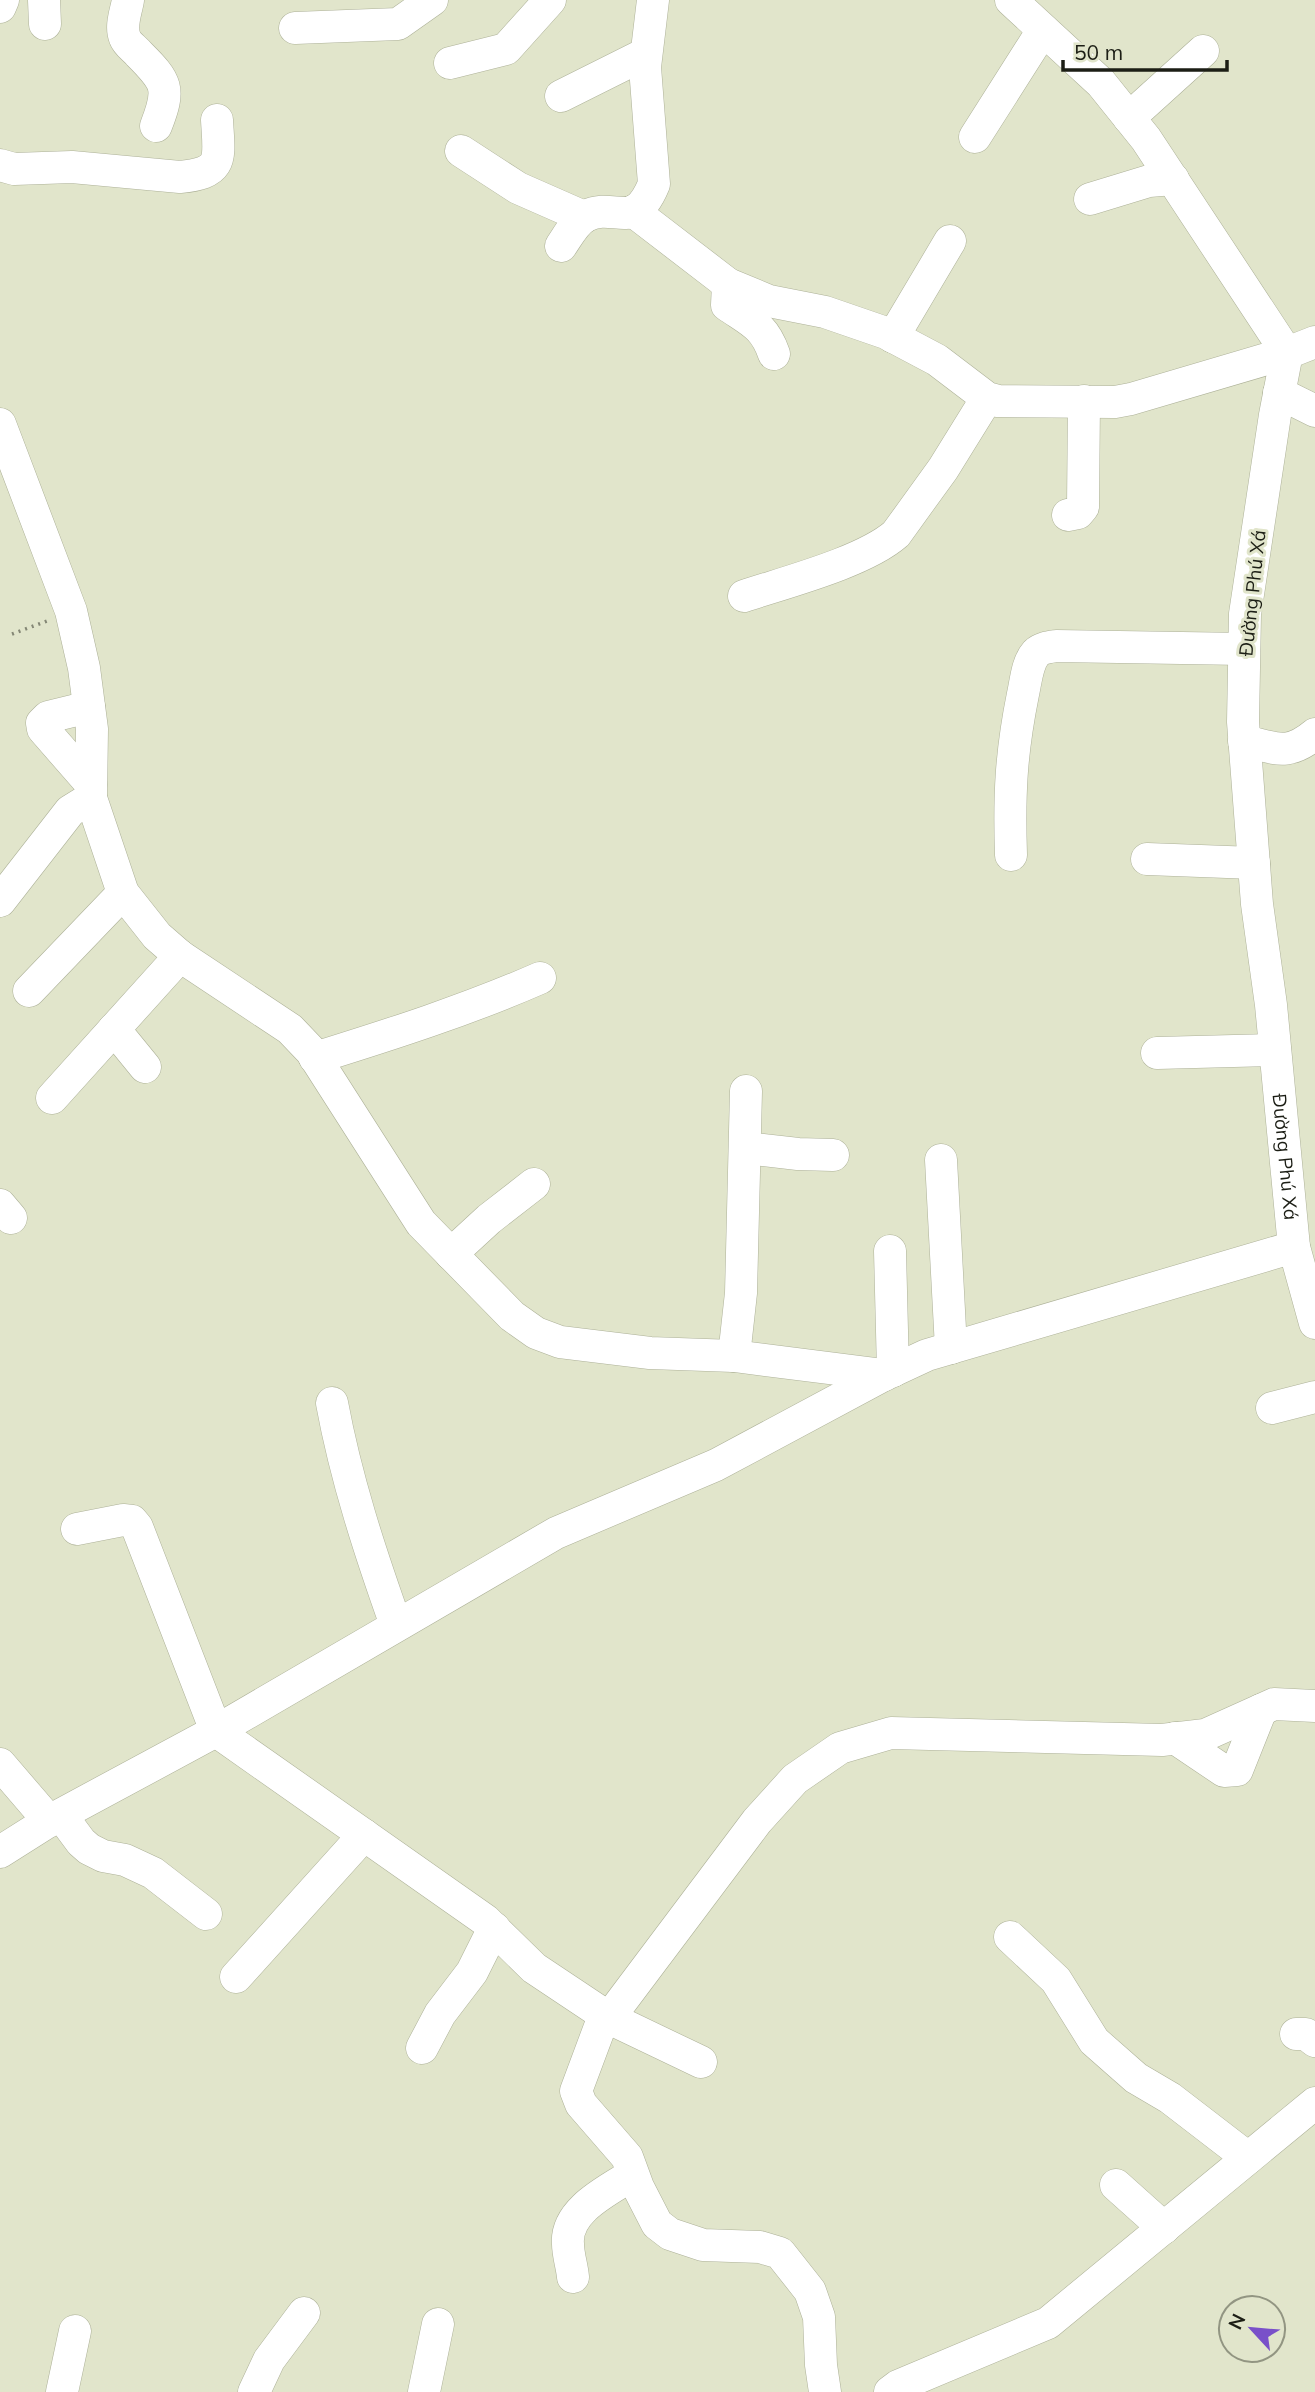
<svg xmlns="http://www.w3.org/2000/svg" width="1315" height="2392" font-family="Mulish,sans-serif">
	<rect width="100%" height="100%" fill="#e1e5cb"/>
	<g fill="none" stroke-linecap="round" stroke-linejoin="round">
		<defs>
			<g id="minor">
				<path d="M44,0L45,24"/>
				<path d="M128,0C126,12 120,26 125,38C127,44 135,49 139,54C167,82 171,88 156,126"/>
				<path id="s1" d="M1011,0L1101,83L1146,139L1287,353L1275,415L1245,614L1243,722L1257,904L1271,1005L1294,1247L1315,1323"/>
				<path d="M0,7L3,0"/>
				<path d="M295,28L398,24L432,0"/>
				<path d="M450,63L506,49L550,0"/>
				<path d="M561,96L645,54"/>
				<path d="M1129,118L1203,51"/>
				<path d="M975,137L1043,30"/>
				<path d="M461,151L518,188L584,217"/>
				<path d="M0,165L14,169L72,167L180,177C225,173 219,158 217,120"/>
				<path d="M1090,199L1149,181L1173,179"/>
				<path d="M633,211L728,284L769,301L825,312L886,333L937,360L987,398L998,401L1115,402L1131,399L1287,353L1315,342"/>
				<path d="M561,246C568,236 575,222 586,216C616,201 633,234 654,184L645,67L653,0"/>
				<path d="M728,284L727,305C750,321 764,325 774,354"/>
				<path d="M893,337L950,241"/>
				<path d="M1279,393L1315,411"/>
				<path d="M0,424L71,611L84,668L92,729L91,798L123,893L157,936L180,956L290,1029L311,1051L421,1223L512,1316L536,1333L560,1342L650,1353L734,1356L884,1375"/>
				<path d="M1068,515L1078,513L1083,507L1084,401"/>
				<path d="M744,596C786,582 864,562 896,534L943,469L987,398"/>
				<path d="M89,707L48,717L42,723L43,729L91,784"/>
				<path d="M1244,741C1276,748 1287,757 1315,734"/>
				<path d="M1011,855C1009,795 1011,753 1023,694C1026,681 1027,663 1036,653C1041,648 1049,647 1056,646L1244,649"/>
				<path d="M1147,859L1254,863"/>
				<path d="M0,901L70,811L91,798"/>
				<path d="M29,991L123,893"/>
				<path d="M114,1029L145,1067"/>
				<path d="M1157,1053L1275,1050"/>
				<path d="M315,1058C392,1034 467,1010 540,978"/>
				<path d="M52,1098L180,956"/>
				<path d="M745,1148L798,1154L833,1155"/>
				<path d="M941,1160L951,1348"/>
				<path d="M0,1205L11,1218"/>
				<path d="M890,1251L893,1371"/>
				<path d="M451,1254L489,1219L534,1184"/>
				<path d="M734,1356L741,1293L746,1091"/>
				<path d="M332,1403C346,1479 370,1552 396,1625"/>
				<path d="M1272,1408L1315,1397"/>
				<path d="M77,1529L123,1520L132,1521L137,1527L216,1731L485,1920L534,1968L609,2018L701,2062"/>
				<path d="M1175,1738L1224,1771L1237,1770L1261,1710"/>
				<path d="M0,1764L49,1821"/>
				<path d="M61,1815L81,1842L89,1849L103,1856L125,1860L153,1873L206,1914"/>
				<path d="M0,1852L49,1821L216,1731L556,1533L716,1465L884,1375L927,1355L1294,1247"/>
				<path d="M1010,1937L1056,1980L1094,2041L1136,2078L1170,2098L1248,2158"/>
				<path d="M236,1977L364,1835"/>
				<path d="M604,2016L576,2091L581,2104L627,2157L638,2187L657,2224L670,2234L703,2245L760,2247L780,2253L810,2291L819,2317L821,2365L825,2392"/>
				<path d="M609,2018L757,1821L795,1779L840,1748L891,1733L1162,1740L1205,1735L1274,1704L1315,1706"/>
				<path d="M1296,2034H1306L1315,2041"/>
				<path d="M422,2048L440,2014L472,1972L494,1928"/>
				<path d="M1116,2185L1164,2228"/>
				<path d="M573,2277C572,2266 568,2255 568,2244C565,2210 609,2190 632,2175"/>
				<path d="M62,2392L75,2331"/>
				<path d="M254,2392L269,2360L304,2313"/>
				<path d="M424,2392L438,2324"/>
				<path d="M890,2392L898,2386L1048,2323L1315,2103"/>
			</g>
		</defs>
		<use href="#minor" stroke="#adb198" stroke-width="33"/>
		<path stroke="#848775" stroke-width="3.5" stroke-dasharray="2 5" stroke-linecap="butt" d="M12,634L47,621"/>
		<use href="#minor" stroke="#fff" stroke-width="32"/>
	</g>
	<g text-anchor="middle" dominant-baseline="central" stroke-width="6" stroke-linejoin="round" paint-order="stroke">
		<g font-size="19" fill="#1c1e15" stroke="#e1e5cb">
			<text transform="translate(1252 593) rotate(-84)">Đường Phú Xá</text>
			<text stroke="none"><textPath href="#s1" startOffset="1260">Đường Phú Xá</textPath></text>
		</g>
	</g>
	<g transform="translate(1252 2329) rotate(296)"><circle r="33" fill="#e1e5cb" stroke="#929582" stroke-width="2"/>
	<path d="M0-5L12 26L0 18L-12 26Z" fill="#7950c9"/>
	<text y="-10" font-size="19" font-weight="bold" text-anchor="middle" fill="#1c1e15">N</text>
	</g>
	<path d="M1063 60v10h164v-10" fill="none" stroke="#1c1e15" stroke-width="3.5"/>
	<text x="1074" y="60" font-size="21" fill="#1c1e15" stroke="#e1e5cb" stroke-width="5" paint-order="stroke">50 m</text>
</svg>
